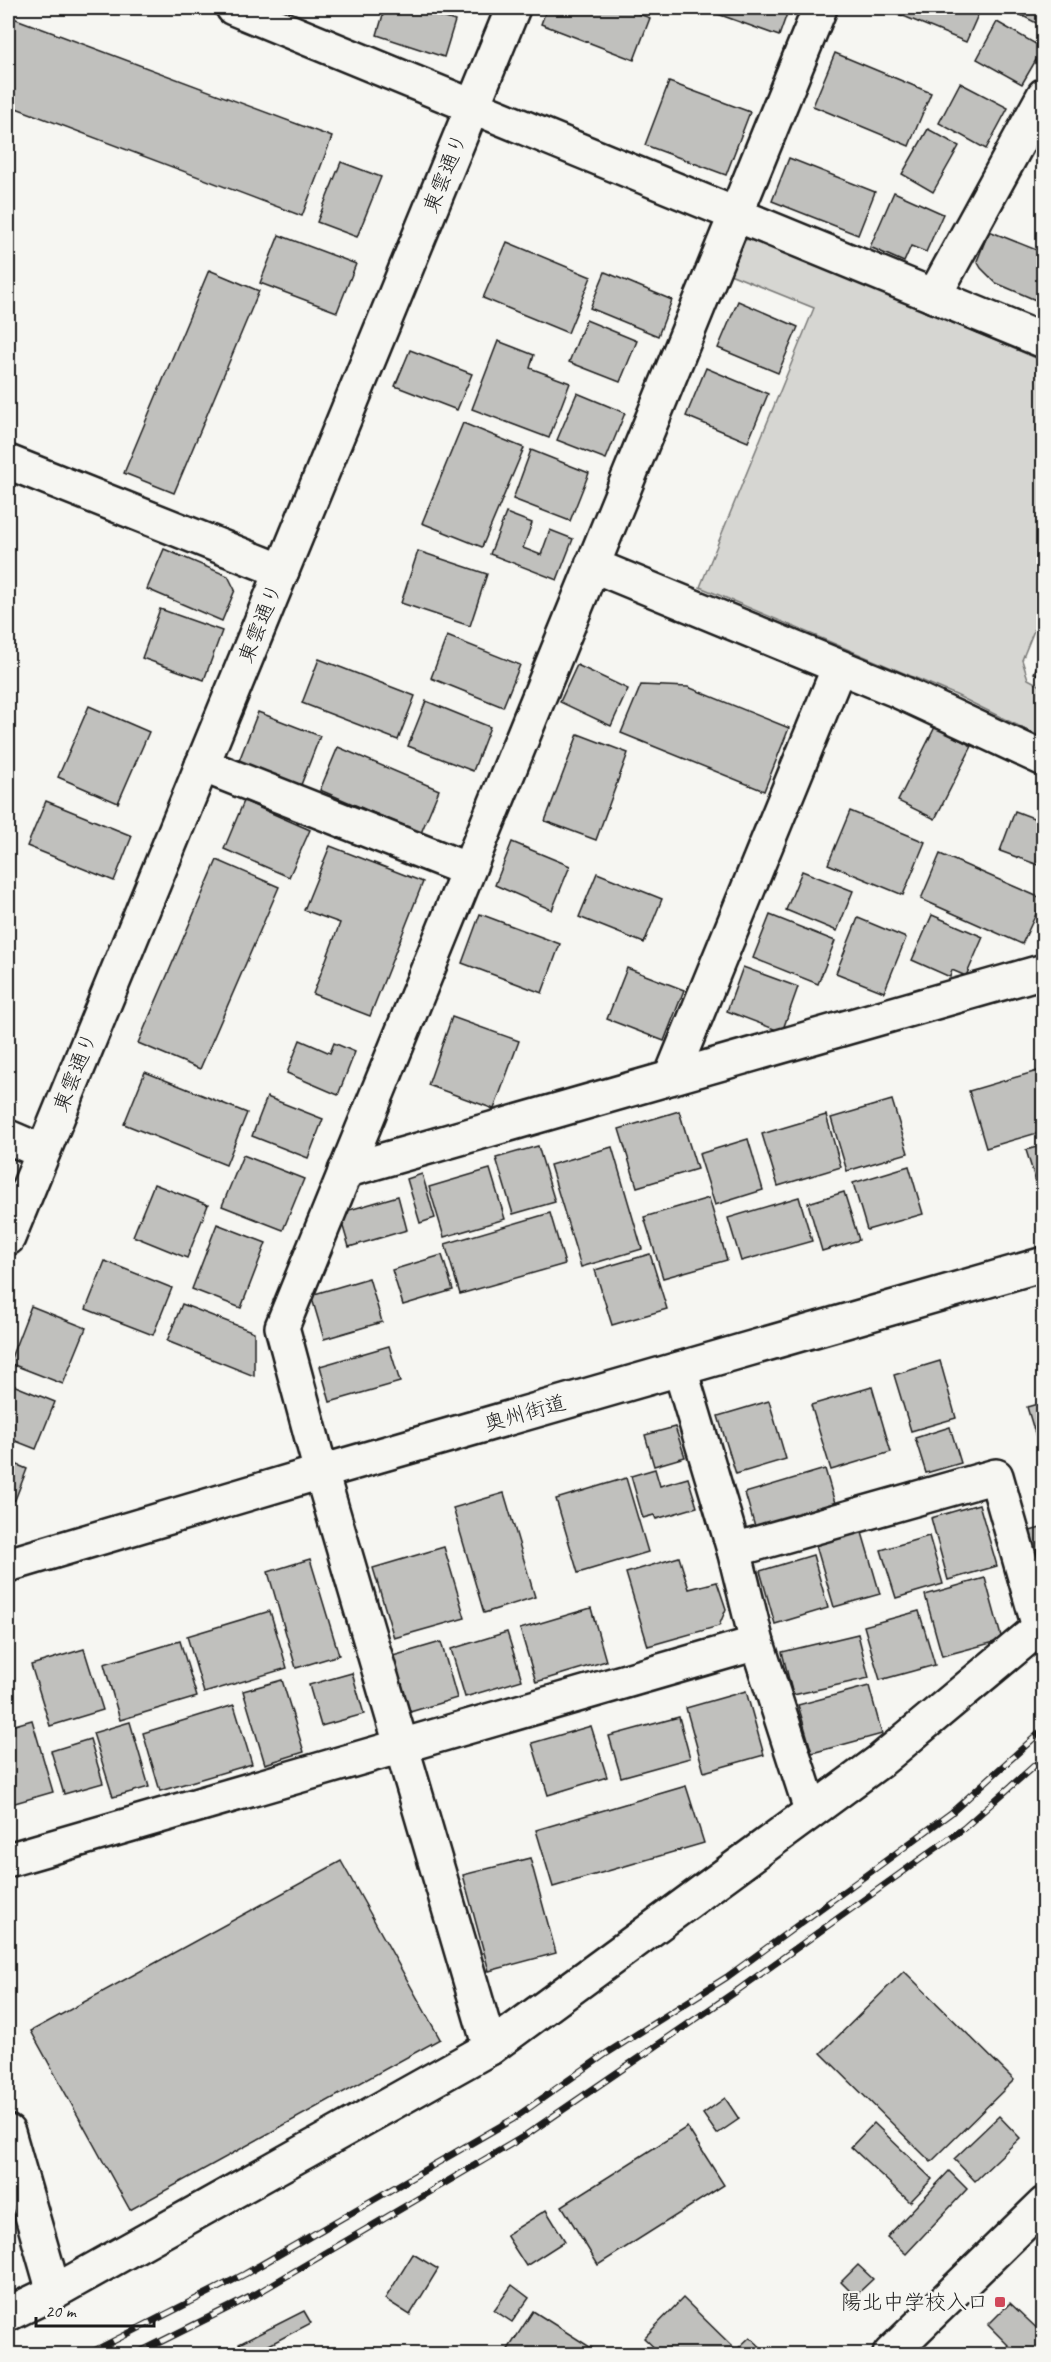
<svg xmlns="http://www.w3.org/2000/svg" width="1051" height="2362" font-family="Caveat,'Klee One',sans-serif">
	<rect width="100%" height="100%" fill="#f6f6f2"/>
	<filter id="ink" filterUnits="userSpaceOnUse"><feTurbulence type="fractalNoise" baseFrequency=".0167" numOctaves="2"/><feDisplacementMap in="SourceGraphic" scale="12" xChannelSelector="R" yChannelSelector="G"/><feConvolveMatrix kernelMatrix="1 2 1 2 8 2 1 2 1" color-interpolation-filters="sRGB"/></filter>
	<g filter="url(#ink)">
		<path fill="#d6d6d2" stroke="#797977" stroke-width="1.5" d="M757,239L1043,361V608L1022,660L1028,679L1043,687V738L956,695L700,587L814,308L725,272L742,240Z"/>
		<g fill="#c0c0bd" stroke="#1c1c1c" stroke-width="1.5">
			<path d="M385,8H441L439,16L455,21L444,57L377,35Z"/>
			<path d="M547,8H623L650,18L634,60L541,24Z"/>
			<path d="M701,8H789L779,36Z"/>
			<path d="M884,8H981L966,42Z"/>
			<path d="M1010,8H1044V27L1009,9Z"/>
			<path d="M8,16L332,137L302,216L8,105Z"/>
			<path d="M997,22L1043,48L1022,84L977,59Z"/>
			<path d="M835,53L931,93L909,146L813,106Z"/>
			<path d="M669,82L750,112L726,175L645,145Z"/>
			<path d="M960,83L1008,108L986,149L939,123Z"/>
			<path d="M928,129L959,146L933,192L902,174Z"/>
			<path d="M789,158L875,192L858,235L772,201Z"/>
			<path d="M341,162L381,177L357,237L317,222Z"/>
			<path d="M894,192L943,214L926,252L911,246L904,262L870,247Z"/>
			<path d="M989,231L1044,253V312L1035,309L1038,301L996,283L981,268L977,261Z"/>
			<path d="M279,235L356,264L337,312L260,283Z"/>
			<path d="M507,242L591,277L568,333L483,298Z"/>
			<path d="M209,270L259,291L174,493L124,473Z"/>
			<path d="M605,272L672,300L658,336L590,308Z"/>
			<path d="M738,301L798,327L778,373L718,348Z"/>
			<path d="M586,320L637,341L620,382L569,362Z"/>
			<path d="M498,341L534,355L530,368L570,383L549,438L472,409Z"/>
			<path d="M410,350L472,374L457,410L395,386Z"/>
			<path d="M706,368L768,394L748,442L686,416Z"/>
			<path d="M577,393L625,413L606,459L557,440Z"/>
			<path d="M463,423L524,448L482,547L422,523Z"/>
			<path d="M531,450L589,473L570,521L513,499Z"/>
			<path d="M506,513L532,523L523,548L541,555L550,530L573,539L557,580L490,554Z"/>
			<path d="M164,549L228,576L235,590L222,621L147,589Z"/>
			<path d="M418,551L487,574L470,626L401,603Z"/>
			<path d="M160,609L222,631L204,680L142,658Z"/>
			<path d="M447,636L520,665L503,707L431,678Z"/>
			<path d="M1044,648V677L1034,673Z"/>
			<path d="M319,659L415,696L398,740L302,703Z"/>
			<path d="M577,665L628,689L611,726L560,702Z"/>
			<path d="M641,685L688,687L789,728L764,791L621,733Z"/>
			<path d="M426,701L490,727L473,771L408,746Z"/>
			<path d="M89,706L149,732L118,803L58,777Z"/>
			<path d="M258,712L320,736L299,790L237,766Z"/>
			<path d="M935,727L972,746L935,819L898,801Z"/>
			<path d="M578,734L628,753L596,840L545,821Z"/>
			<path d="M338,747L439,790L421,833L320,790Z"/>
			<path d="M46,801L132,836L114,881L27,846Z"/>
			<path d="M244,801L310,830L289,877L224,849Z"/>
			<path d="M850,811L925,842L903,895L828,864Z"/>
			<path d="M1015,811L1044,822V867L1000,851Z"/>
			<path d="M512,842L570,866L552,910L495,885Z"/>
			<path d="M330,846L423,882L370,1016L313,994L340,923L304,910Z"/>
			<path d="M940,854L1043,899L1022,944L921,899Z"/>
			<path d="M217,860L279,887L200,1069L138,1043Z"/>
			<path d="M802,871L853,891L837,931L786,910Z"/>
			<path d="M597,873L662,899L644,943L579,917Z"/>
			<path d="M480,914L560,944L542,993L462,963Z"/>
			<path d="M770,915L835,941L818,984L753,958Z"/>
			<path d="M932,915L983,937L966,976L952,970L950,977L912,960Z"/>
			<path d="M858,918L906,938L884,992L836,973Z"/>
			<path d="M743,967L798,987L782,1032L727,1011Z"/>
			<path d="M627,968L684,990L664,1041L607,1019Z"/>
			<path d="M452,1017L519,1041L494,1109L428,1085Z"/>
			<path d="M300,1040L330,1053L334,1043L355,1052L338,1095L287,1073Z"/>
			<path d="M1044,1069V1131L986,1148L969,1091Z"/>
			<path d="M145,1072L247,1113L226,1165L124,1124Z"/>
			<path d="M267,1097L323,1119L308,1158L252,1136Z"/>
			<path d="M892,1100L908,1153L847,1171L831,1118Z"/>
			<path d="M679,1111L697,1169L637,1187L619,1129Z"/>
			<path d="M826,1115L841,1167L778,1186L762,1134Z"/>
			<path d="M748,1139L763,1190L715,1205L699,1154Z"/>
			<path d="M1044,1145V1197L1041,1198L1026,1150Z"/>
			<path d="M538,1146L555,1202L513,1214L496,1158Z"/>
			<path d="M612,1147L642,1249L581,1267L550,1165Z"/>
			<path d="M243,1155L304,1179L283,1230L222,1206Z"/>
			<path d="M909,1166L923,1214L867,1230L853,1183Z"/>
			<path d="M490,1169L505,1219L444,1237L429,1187Z"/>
			<path d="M422,1174L435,1218L420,1223L407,1179Z"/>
			<path d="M154,1184L208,1205L187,1258L133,1236Z"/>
			<path d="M844,1192L859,1240L822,1251L808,1203Z"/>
			<path d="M398,1196L407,1230L349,1247L339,1213Z"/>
			<path d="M799,1197L812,1241L741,1261L728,1218Z"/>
			<path d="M709,1198L727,1260L663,1278L644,1217Z"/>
			<path d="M550,1213L565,1264L460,1294L445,1244Z"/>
			<path d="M217,1224L266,1243L241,1308L192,1289Z"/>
			<path d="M650,1254L667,1309L612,1325L595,1270Z"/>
			<path d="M442,1255L453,1290L403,1305L392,1270Z"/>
			<path d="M105,1261L172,1288L153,1335L86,1309Z"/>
			<path d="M369,1278L382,1322L324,1339L311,1295Z"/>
			<path d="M182,1304L254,1332V1376L167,1341Z"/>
			<path d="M31,1306L86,1328L63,1384L9,1363Z"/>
			<path d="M389,1346L400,1382L330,1402L320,1366Z"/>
			<path d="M940,1361L956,1418L911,1431L894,1375Z"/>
			<path d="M8,1383L55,1402L36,1449L8,1438Z"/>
			<path d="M872,1387L891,1452L831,1470L811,1405Z"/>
			<path d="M769,1401L786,1459L736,1474L718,1416Z"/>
			<path d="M1044,1402V1463L1027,1407Z"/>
			<path d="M675,1427L685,1457L654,1466L645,1435Z"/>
			<path d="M950,1427L961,1463L926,1473L915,1438Z"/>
			<path d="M8,1461L27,1469L15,1500L8,1503Z"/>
			<path d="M655,1469L660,1486L688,1478L697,1507L656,1519L654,1515L643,1518L631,1476Z"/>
			<path d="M825,1469L835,1503L755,1527L745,1493Z"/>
			<path d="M626,1478L648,1552L578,1573L556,1499Z"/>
			<path d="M504,1493L535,1597L484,1613L453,1508Z"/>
			<path d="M979,1504L997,1566L948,1580L931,1518Z"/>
			<path d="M1044,1527V1576L1037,1578L1023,1533Z"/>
			<path d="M861,1529L880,1594L834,1607L815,1542Z"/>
			<path d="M929,1536L943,1584L896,1598L881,1550Z"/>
			<path d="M444,1547L465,1618L394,1638L373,1568Z"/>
			<path d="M813,1555L828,1608L775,1624L760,1571Z"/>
			<path d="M679,1557L689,1589L717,1582L726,1609L719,1626L648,1646L626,1573Z"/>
			<path d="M310,1559L339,1655L296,1668L268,1572Z"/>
			<path d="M985,1578L1002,1640L942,1656L925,1595Z"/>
			<path d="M591,1608L606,1661L536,1682L520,1629Z"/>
			<path d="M270,1611L287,1668L204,1693L187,1636Z"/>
			<path d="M919,1611L935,1665L880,1680L864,1626Z"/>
			<path d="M507,1632L522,1680L465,1697L451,1649Z"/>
			<path d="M858,1634L869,1678L793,1695L782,1652Z"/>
			<path d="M180,1641L197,1697L120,1720L104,1664Z"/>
			<path d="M441,1642L457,1698L410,1712L393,1656Z"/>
			<path d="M84,1649L103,1710L50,1726L31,1665Z"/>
			<path d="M352,1673L364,1714L321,1726L309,1685Z"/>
			<path d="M282,1680L304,1752L265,1764L243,1691Z"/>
			<path d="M869,1686L882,1734L812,1753L798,1705Z"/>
			<path d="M746,1691L764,1755L704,1772L686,1708Z"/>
			<path d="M234,1705L252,1764L160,1791L143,1733Z"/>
			<path d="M679,1717L690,1758L621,1777L609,1736Z"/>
			<path d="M32,1720L53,1792L8,1805V1727Z"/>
			<path d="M130,1722L149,1787L113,1797L93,1733Z"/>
			<path d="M591,1726L607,1777L548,1795L532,1743Z"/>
			<path d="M90,1739L103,1783L64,1794L51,1751Z"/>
			<path d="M686,1786L704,1843L553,1887L536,1830Z"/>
			<path d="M530,1858L556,1953L489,1971L463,1875Z"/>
			<path d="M341,1861L440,2039L130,2210L31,2031Z"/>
			<path d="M904,1971L1014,2080L931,2162L821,2053Z"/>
			<path d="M725,2098L739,2119L717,2134L703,2114Z"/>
			<path d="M999,2116L1020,2138L975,2181L954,2159Z"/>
			<path d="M874,2123L932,2179L910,2202L851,2147Z"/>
			<path d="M687,2127L724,2185L598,2265L562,2206Z"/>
			<path d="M949,2171L967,2189L906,2254L887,2237Z"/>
			<path d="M546,2210L565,2241L526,2266L506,2235Z"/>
			<path d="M413,2254L438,2269L410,2315L385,2299Z"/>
			<path d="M858,2265L873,2279L855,2296L841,2282Z"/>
			<path d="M512,2285L529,2298L512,2322L494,2310Z"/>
			<path d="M683,2298L733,2347L725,2354H661L644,2338Z"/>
			<path d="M1010,2303L1044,2335V2354H1017L988,2325Z"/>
			<path d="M304,2311L311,2323L252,2354H244L239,2344Z"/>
			<path d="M533,2311L601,2354H505Z"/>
			<path d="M750,2337L768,2354H732Z"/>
		</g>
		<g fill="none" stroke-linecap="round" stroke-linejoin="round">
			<defs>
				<g id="minor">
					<path d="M233,8L1044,341"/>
					<path d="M934,296L1044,95"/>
					<path d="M8,462L282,571"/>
					<path d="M592,565L896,690L1044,759"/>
					<path d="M202,765L466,869"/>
					<path d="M671,1077L839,667"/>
					<path d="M8,1137L43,1152"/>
					<path d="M345,1171L1044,971"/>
					<path d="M8,1238L513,8"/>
					<path d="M680,1369L734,1550L757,1643L811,1810"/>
					<path d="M734,1550L996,1476L1039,1627"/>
					<path d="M8,1565L321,1472L1044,1264"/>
					<path d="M8,1860L757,1643"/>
					<path d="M490,2048L321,1472L282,1327L820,8"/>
					<path d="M8,2132L54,2292"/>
					<path d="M8,2314L54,2292L490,2048L880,1761L1044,1624"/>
				</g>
				<path id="major" d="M890,2354L1044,2204"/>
			</defs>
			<use href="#minor" stroke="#1c1c1c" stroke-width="38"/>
			<use href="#major" stroke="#1c1c1c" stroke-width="38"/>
			<use href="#minor" stroke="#f6f6f2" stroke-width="33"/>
			<use href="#major" stroke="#f6f6f2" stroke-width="33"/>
			<defs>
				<g id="rail">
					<path d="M88,2354L245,2274L513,2119L607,2053L727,1977L951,1813L1044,1729"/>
					<path d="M136,2354L256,2294L523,2137L738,1990L964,1828L1044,1757"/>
				</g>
			</defs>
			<use href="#rail" stroke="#1c1c1c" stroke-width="7"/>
			<use href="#rail" stroke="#f6f6f2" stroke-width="4.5" stroke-dasharray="14" stroke-linecap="butt"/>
		</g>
	</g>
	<rect fill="#d1495b" stroke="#f6f6f2" stroke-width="2" x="994" y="2296" width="12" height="12" rx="3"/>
	<g text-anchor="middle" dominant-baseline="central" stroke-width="4.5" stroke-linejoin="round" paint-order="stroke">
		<g font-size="21" fill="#1c1c1c" stroke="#f6f6f2">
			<text transform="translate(445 173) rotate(-68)">東雲通り</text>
			<text transform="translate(260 623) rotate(-68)">東雲通り</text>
			<text transform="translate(75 1072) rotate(-68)">東雲通り</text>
			<text transform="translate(525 1413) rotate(-16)">奥州街道</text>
		</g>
		<g font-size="21" fill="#1c1c1c" stroke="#f6f6f2" text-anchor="end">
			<text x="988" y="2302">陽北中学校入口</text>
		</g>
	</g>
	<rect width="1051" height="2362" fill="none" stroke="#f6f6f2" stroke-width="30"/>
	<rect x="15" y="15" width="1021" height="2332" fill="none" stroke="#1c1c1c" stroke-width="2" filter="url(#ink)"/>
	<path d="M36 2317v9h118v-9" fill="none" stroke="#1c1c1c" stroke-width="3"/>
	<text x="45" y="2317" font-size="18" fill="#1c1c1c" stroke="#f6f6f2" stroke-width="4.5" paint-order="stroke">20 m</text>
</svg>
